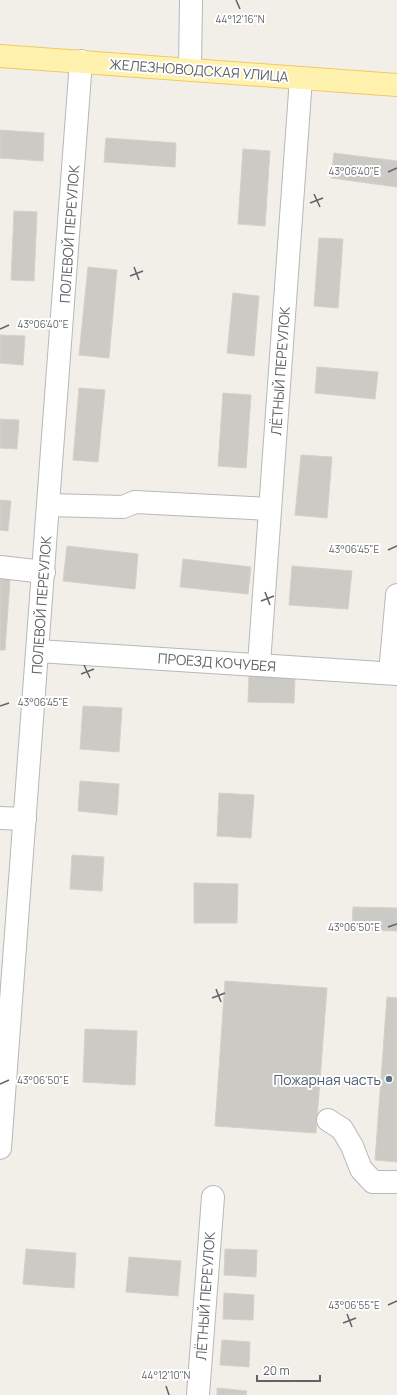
<svg xmlns="http://www.w3.org/2000/svg" width="397" height="1395" font-family="Manrope,sans-serif">
	<rect width="100%" height="100%" fill="#f1efe8"/>
	<g fill="#cccac5" stroke="#d6d1c6">
		<path d="M0,130L44,133L43,161L0,158Z"/>
		<path d="M106,138L176,143L175,167L104,162Z"/>
		<path d="M243,149L270,151L265,226L238,224Z"/>
		<path d="M334,153L397,161V187L331,178Z"/>
		<path d="M14,211L37,212L34,281L11,280Z"/>
		<path d="M319,238L343,239L338,308L314,306Z"/>
		<path d="M88,267L117,270L109,358L79,355Z"/>
		<path d="M233,293L259,296L254,356L227,353Z"/>
		<path d="M0,335L25,336L23,365L0,363Z"/>
		<path d="M317,367L378,372L375,399L315,393Z"/>
		<path d="M79,388L105,390L98,462L73,460Z"/>
		<path d="M223,393L251,395L246,468L218,466Z"/>
		<path d="M0,419L19,420L17,449L0,448Z"/>
		<path d="M301,455L332,457L327,518L295,515Z"/>
		<path d="M0,500L11,501L8,531L0,530Z"/>
		<path d="M67,546L138,554L135,589L63,581Z"/>
		<path d="M183,559L251,567L248,594L180,587Z"/>
		<path d="M292,566L352,571L348,609L289,605Z"/>
		<path d="M0,579L10,580L5,650H0Z"/>
		<path d="M249,674L295,676L294,703L248,702Z"/>
		<path d="M83,706L122,708L119,752L80,749Z"/>
		<path d="M80,781L119,784L117,815L78,811Z"/>
		<path d="M219,793L254,795L251,838L217,836Z"/>
		<path d="M72,855L104,857L102,891L70,889Z"/>
		<path d="M194,883L238,884L237,923H194Z"/>
		<path d="M353,907L397,908V931L352,930Z"/>
		<path d="M225,981L327,988L316,1133L215,1126Z"/>
		<path d="M387,997L397,998V1162L375,1160Z"/>
		<path d="M85,1029L137,1031L135,1085L83,1082Z"/>
		<path d="M26,1249L76,1253L74,1288L23,1284Z"/>
		<path d="M225,1249L257,1250L256,1277L224,1275Z"/>
		<path d="M129,1257L181,1261L178,1296L126,1292Z"/>
		<path d="M224,1293L254,1295L253,1320L223,1319Z"/>
		<path d="M222,1340L250,1342L249,1367L220,1365Z"/>
		<path d="M217,1388L247,1391L246,1395H217Z"/>
	</g>
	<g fill="none" stroke-linecap="round" stroke-linejoin="round">
		<defs>
			<g id="minor">
				<path d="M190,69L191,0"/>
				<path d="M49,505L123,507L135,502L270,509"/>
				<path d="M0,567L44,572"/>
				<path d="M38,651L397,674"/>
				<path d="M259,664L301,78"/>
				<path d="M390,673L397,595"/>
				<path d="M0,818L25,819"/>
				<path d="M328,1120L342,1129L352,1146L361,1169L373,1182H397"/>
				<path d="M0,1148L81,61"/>
				<path d="M198,1395L213,1197"/>
			</g>
			<path id="major" d="M0,56L397,85"/>
		</defs>
		<use href="#minor" stroke="#b5b8bc" stroke-width="24"/>
		<use href="#major" stroke="#f2c960" stroke-width="24"/>
		<use href="#minor" stroke="#fff" stroke-width="22"/>
		<use href="#major" stroke="#fff2af" stroke-width="22"/>
	</g>
	<path fill="none" stroke="#5f6368" stroke-width="1.5" d="M236,0L240,9M388,172L397,168M314,194L320,207M310,203L323,198M134,267L139,280M130,276L143,271M0,329L9,325M388,550L397,546M265,592L270,605M261,601L274,596M84,665L90,678M81,674L94,669M0,706L9,703M388,927L397,924M216,989L221,1002M212,998L225,993M0,1084L9,1080M388,1305L397,1301M347,1314L352,1327M343,1323L356,1318M166,1386L169,1395"/>
	<circle fill="#5c6f8a" stroke="#fff" stroke-width="1.5" cx="389" cy="1079" r="4"/>
	<g text-anchor="middle" dominant-baseline="central" stroke-width="4" stroke-linejoin="round" paint-order="stroke">
		<g font-size="14" fill="#5f6368" stroke="#fff">
			<text transform="translate(199 70) rotate(4)">ЖЕЛЕЗНОВОДСКАЯ УЛИЦА</text>
			<text transform="translate(69 234) rotate(-86)">ПОЛЕВОЙ ПЕРЕУЛОК</text>
			<text transform="translate(280 371) rotate(-86)">ЛЁТНЫЙ ПЕРЕУЛОК</text>
			<text transform="translate(41 605) rotate(-86)">ПОЛЕВОЙ ПЕРЕУЛОК</text>
			<text transform="translate(217 662) rotate(4)">ПРОЕЗД КОЧУБЕЯ</text>
			<text transform="translate(205 1296) rotate(-86)">ЛЁТНЫЙ ПЕРЕУЛОК</text>
		</g>
		<g font-size="14" fill="#4e5e75" stroke="#fff" text-anchor="end">
			<text x="381" y="1079">Пожарная часть</text>
		</g>
	</g>
	<g font-size="10" text-anchor="middle" fill="#5f6368" stroke="#fff" stroke-width="4" stroke-linejoin="round" paint-order="stroke">
		<text x="240" y="23">44°12'16"N</text>
		<text x="354" y="175">43°06'40"E</text>
		<text x="43" y="328">43°06'40"E</text>
		<text x="354" y="553">43°06'45"E</text>
		<text x="43" y="706">43°06'45"E</text>
		<text x="354" y="931">43°06'50"E</text>
		<text x="43" y="1084">43°06'50"E</text>
		<text x="354" y="1309">43°06'55"E</text>
		<text x="166" y="1379">44°12'10"N</text>
	</g>
	<path d="M257 1375v6h63v-6" fill="none" stroke="#5f6368" stroke-width="2"/>
	<text x="263" y="1375" font-size="12" fill="#5f6368" stroke="#ffffff" stroke-width="3" paint-order="stroke">20 m</text>
</svg>
